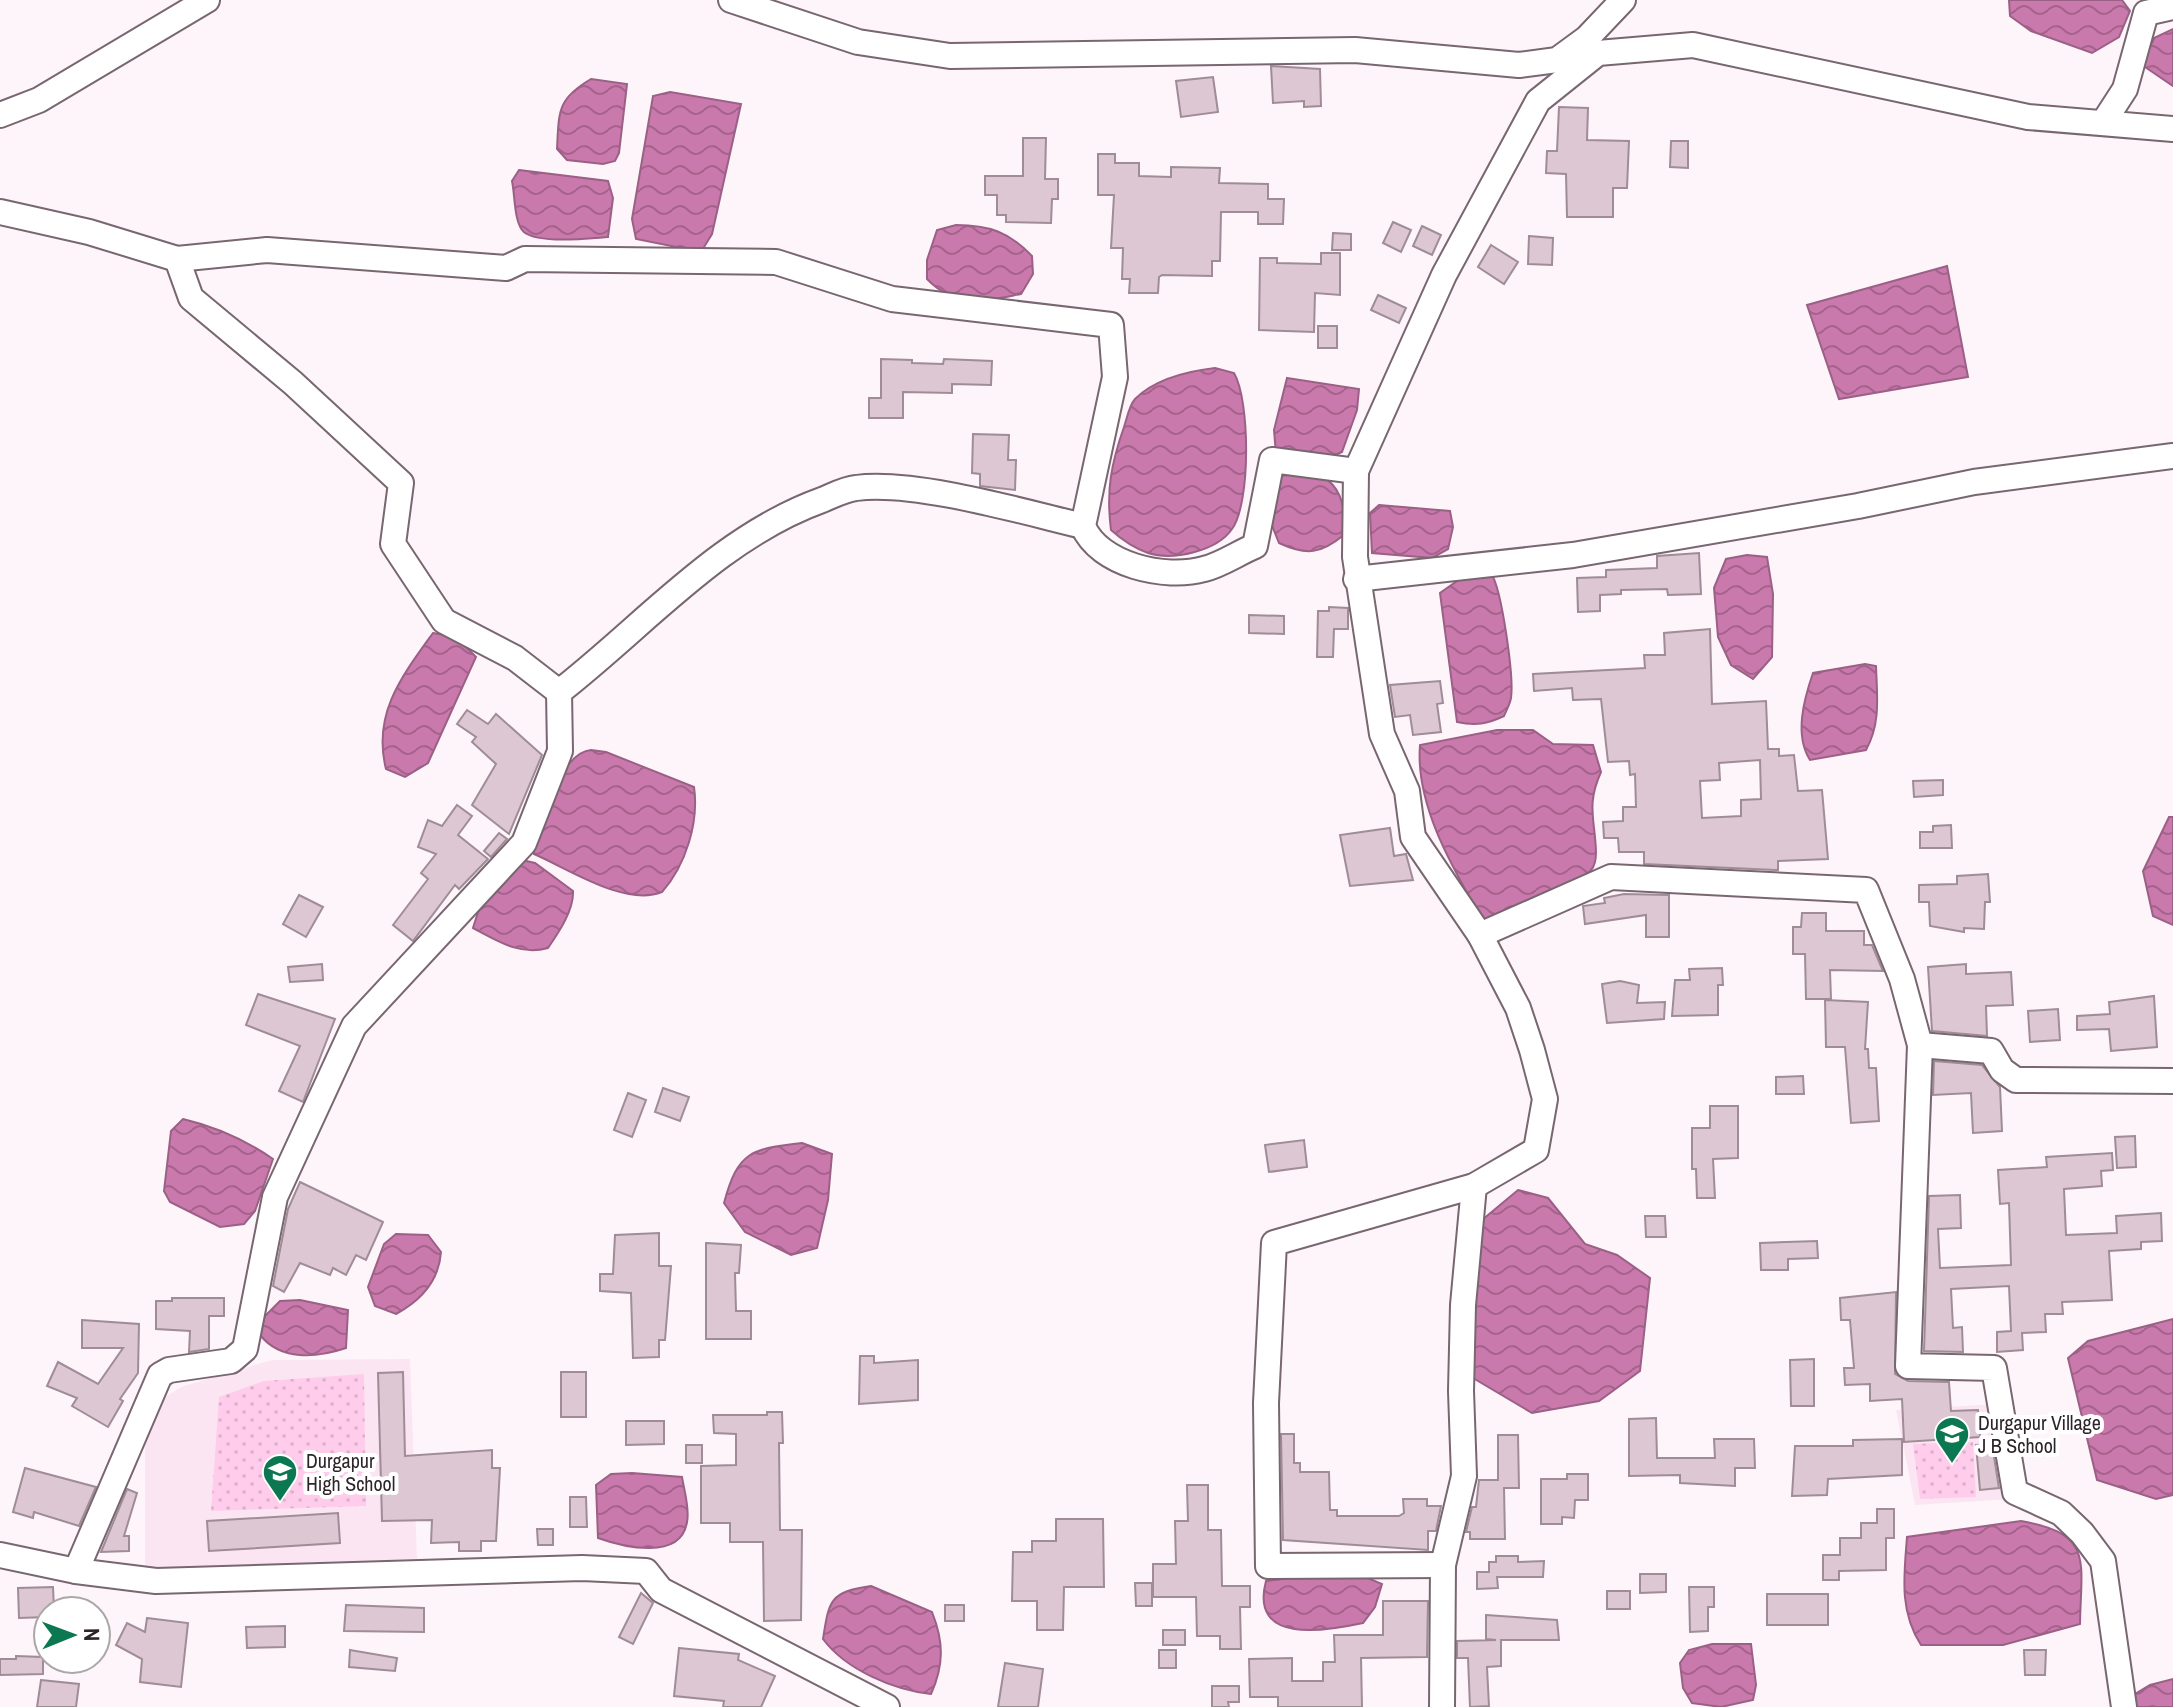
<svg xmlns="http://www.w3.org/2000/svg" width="2173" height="1707" font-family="'Archivo Narrow',sans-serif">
	<defs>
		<pattern id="park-dots" width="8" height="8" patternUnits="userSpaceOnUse" patternTransform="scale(2)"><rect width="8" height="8" fill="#ffcdeb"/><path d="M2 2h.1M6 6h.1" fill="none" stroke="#dbb0ca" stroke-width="1.8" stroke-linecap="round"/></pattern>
		<pattern id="water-waves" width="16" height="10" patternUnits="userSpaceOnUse" patternTransform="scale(2)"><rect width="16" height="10" fill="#ca79ac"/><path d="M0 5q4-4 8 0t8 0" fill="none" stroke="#a4638c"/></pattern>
	</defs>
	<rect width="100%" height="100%" fill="#fdf5f9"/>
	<g fill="#fce5f3" fill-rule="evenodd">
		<path d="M410,1359L417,1559L145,1569V1448L156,1403L181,1387L272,1360Z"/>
		<path d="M1996,1404L2012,1499L1915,1505L1896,1410ZM1978,1410L1980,1437L1904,1441L1903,1413ZM2001,1443L2004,1488L1980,1489L1976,1446Z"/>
	</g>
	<g fill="url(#park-dots)">
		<path d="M364,1374L366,1506L211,1511L219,1397L264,1381Z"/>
		<path d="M1973,1442L1976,1497L1920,1499L1913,1444Z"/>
	</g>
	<g fill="url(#water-waves)" stroke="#9b6085" stroke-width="2">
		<path d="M2009,0H2122L2130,11L2119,37L2092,53L2031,31L2010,16Z"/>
		<path d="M2173,29V86L2142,65L2154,38Z"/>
		<path d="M591,79L627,84L619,153L615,161L603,164L567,160L557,149C559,111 557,99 591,79Z"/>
		<path d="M670,92L741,104L712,234L701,252L636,239L632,219L653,96Z"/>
		<path d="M519,170L608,181L613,198L608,237C591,238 533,245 522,230C514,219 515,195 512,181Z"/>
		<path d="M956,225C989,225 1009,232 1032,256L1033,274L1021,294C984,301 956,309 927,279V260L937,230Z"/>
		<path d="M1947,266L1968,377L1839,399L1807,305Z"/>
		<path d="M1215,368L1234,373C1250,400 1251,503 1232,529C1217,551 1173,561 1148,553C1134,548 1121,539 1111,530C1106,491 1111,464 1124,427C1127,418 1129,406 1135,399C1155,379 1189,371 1215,368Z"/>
		<path d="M1287,378L1359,389L1357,410L1342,452L1331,457L1276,454L1274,430Z"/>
		<path d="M1310,473C1341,478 1346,507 1345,534C1321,554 1307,556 1279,543L1271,523L1278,476Z"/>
		<path d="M1379,505L1450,511L1453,527L1448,549L1432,558L1372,553L1370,513Z"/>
		<path d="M1747,555L1767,557L1773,594L1772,657L1753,679L1731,665L1718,637L1714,588L1726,559Z"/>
		<path d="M1491,573C1502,590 1514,677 1511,698C1510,704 1506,711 1504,716C1487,724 1476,726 1457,722L1440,593L1460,579Z"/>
		<path d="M433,633L456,637L476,657L428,763L405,777L386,769C372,714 402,676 433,633Z"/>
		<path d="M1865,664L1876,666C1877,696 1881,723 1866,750L1810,760C1794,735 1804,699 1813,673Z"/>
		<path d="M1497,730H1533L1553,744L1593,745L1601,772C1586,805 1595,819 1596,852C1596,857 1595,866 1591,870C1580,885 1504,912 1483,921C1454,870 1415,806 1420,745Z"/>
		<path d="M591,750L606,752L694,787C699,822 686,865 662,892C625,907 569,869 534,854C534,827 561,752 591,750Z"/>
		<path d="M2169,817H2173V925L2153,916L2143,871Z"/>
		<path d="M522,860L535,863L573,891C574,910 559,932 548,948C520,956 498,941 473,928L479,909Z"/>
		<path d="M183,1119C217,1127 244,1139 273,1159L255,1211L244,1224L220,1227L170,1202L164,1191L171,1131Z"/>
		<path d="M802,1143L832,1154L828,1200L817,1248L791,1255L745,1232L724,1203C738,1151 751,1149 802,1143Z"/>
		<path d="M1518,1190L1548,1198L1585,1244L1617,1255L1650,1278L1640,1371L1599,1401L1532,1413L1473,1378L1475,1297L1482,1220Z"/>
		<path d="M396,1234L428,1235L441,1252C439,1281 420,1301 396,1314L375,1306L368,1287L384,1244Z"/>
		<path d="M300,1300L348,1310L346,1348C316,1358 281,1361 260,1335L264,1317L280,1301Z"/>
		<path d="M2173,1319V1495L2156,1499L2097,1480L2068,1358L2088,1341Z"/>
		<path d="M632,1473L682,1477C684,1490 690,1509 687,1522C681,1561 623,1547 598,1538L596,1485L611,1474Z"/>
		<path d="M2021,1521C2094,1534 2081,1560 2080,1624L2003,1645H1921C1899,1611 1904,1576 1907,1537Z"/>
		<path d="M1351,1571L1382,1584L1375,1607L1363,1623C1326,1631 1249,1645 1266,1581Z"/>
		<path d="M871,1586L932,1612C944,1642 944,1665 931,1694C894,1690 846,1670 823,1639C829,1600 830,1592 871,1586Z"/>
		<path d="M1712,1644H1751L1756,1685L1753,1700L1721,1707L1692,1703L1683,1688L1680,1663L1689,1650Z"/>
		<path d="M2173,1679V1707H2131L2130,1697L2150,1685Z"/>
	</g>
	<g fill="#dcc7d3" stroke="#9f8c97" stroke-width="2" fill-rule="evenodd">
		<path d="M1271,66L1320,69L1321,106L1304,107V101L1273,103Z"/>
		<path d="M1213,77L1218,112L1181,117L1176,81Z"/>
		<path d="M1559,107L1588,108L1587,140L1629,141L1627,188H1613V217H1567L1566,174L1546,173L1547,151H1557Z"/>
		<path d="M1023,138H1046L1045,179H1058V199H1052L1051,223L1006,222V215H997V195H985V176H1023Z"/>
		<path d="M1671,141H1688V168L1670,167Z"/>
		<path d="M1098,154H1115V163H1139V176L1171,177V167L1220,168L1219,183L1268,184V199H1284L1283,224H1258V212H1221L1220,261H1212V276L1162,275L1159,277L1158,293H1129L1130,279H1122L1123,248H1111L1114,195H1098Z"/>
		<path d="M1393,222L1411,230L1401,252L1383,243Z"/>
		<path d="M1422,226L1441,235L1432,255L1413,246Z"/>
		<path d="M1333,233L1351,234V250H1332Z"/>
		<path d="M1529,236L1553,238L1552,265L1528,264Z"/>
		<path d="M1491,245L1518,262L1504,284L1478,267Z"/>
		<path d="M1321,253H1340V295L1315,293L1314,332L1259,330L1260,258H1277V263L1321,264Z"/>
		<path d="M1378,295L1406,308L1399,323L1371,310Z"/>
		<rect x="1318" y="326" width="19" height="22"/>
		<path d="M881,359L912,360V363L943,364L944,359L992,361L991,385L952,384V393L903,392V418H869V398H881Z"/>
		<path d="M973,434L1009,435L1008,460H1016L1015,490L980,486V474L972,473Z"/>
		<path d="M1699,553L1701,594L1668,595L1667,589L1621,590V594L1600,595V611L1578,612L1577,578L1606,577V570L1657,568V556Z"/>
		<path d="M1329,607L1348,608V629H1334L1333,657H1317L1318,611H1329Z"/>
		<path d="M1249,615L1284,616V634L1249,633Z"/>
		<path d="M1710,629L1712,704L1766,701L1768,749H1779V756L1794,755L1798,791L1822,790L1828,859L1778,861V870H1775L1644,864V852H1619L1618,838H1604L1603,822L1623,821V807H1636L1635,774L1630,775L1629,761L1608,762L1601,699L1573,700L1572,688L1534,691L1533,674L1645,668L1644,655H1665L1664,633ZM1760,760L1761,799L1741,800V816L1702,818L1700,781L1720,780L1719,763Z"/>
		<path d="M1440,681L1443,703L1437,704L1441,732L1413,735L1410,715L1395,717L1390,685Z"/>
		<path d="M467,710L488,724L496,714L542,755L509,834L472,805L496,764L472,742L476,737L457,724Z"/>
		<path d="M1943,780V795L1914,797L1913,781Z"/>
		<path d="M457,805L472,816L458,835L488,859L459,889L455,885L413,941L393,925L428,879L421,873L436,854L418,847L428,820L442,826Z"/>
		<path d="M1951,825L1952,848H1920V832H1933V826Z"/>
		<path d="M1390,828L1394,856L1406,854L1413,880L1350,886L1340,835Z"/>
		<path d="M499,833L507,839L491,857L484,851Z"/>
		<path d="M1988,874L1990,902H1985L1984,929L1964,928V932L1930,926L1929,902H1919V885L1957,884V876Z"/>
		<path d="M1624,894L1669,895V937H1646V915L1585,924L1583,906L1605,903L1604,898Z"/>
		<path d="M299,895L323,907L306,937L283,924Z"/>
		<path d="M1802,913H1826V931H1864V945H1872L1883,971L1830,970L1831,999H1806L1805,954H1793V927H1801Z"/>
		<path d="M322,964L323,980L290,982L288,967Z"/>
		<path d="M1966,964V974L2011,972L2013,1005L1986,1006L1987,1036L1932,1031L1928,967Z"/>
		<path d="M1722,968L1723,985H1718V1015L1672,1016L1675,980H1690L1689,969Z"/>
		<path d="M1620,981L1639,985L1637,1003L1665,1002L1664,1019L1607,1023L1602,984Z"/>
		<path d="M258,994L335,1019L303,1102L279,1091L300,1046L246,1025Z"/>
		<path d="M2154,996L2157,1047L2111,1051L2109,1029L2077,1030V1016L2110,1014L2109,1002Z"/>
		<path d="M1825,1000L1868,1002L1865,1049H1868L1869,1068H1876L1879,1121L1851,1123L1845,1047H1826Z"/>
		<path d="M2058,1009L2060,1040L2030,1042L2028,1011Z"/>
		<path d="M1934,1061L1982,1065L2000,1087L2002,1131L1973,1133L1971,1093L1933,1095Z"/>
		<path d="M1803,1076L1804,1094H1776V1077Z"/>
		<path d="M663,1088L689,1097L680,1121L655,1112Z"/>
		<path d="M628,1093L646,1100L632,1137L614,1130Z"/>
		<path d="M1710,1106H1738V1158L1713,1159L1715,1198H1697L1696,1169H1692V1128H1710Z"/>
		<path d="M2135,1136L2136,1167L2117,1168L2115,1137Z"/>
		<path d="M1304,1140L1307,1167L1269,1172L1265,1145Z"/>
		<path d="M2112,1153L2113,1170L2101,1171L2102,1186L2064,1189L2066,1235L2117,1233L2116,1216L2161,1213L2162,1241L2141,1242V1249L2109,1251L2112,1300L2062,1302L2063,1314H2045L2046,1332L2022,1333L2023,1350L1997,1352V1332L2011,1331L2009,1286L1951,1289L1953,1328L1962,1327L1963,1352L1924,1351L1929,1196L1960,1195L1961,1228L1938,1229L1940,1268L2011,1265L2009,1203L2000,1204L1998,1170L2047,1167L2046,1157Z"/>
		<path d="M300,1182L383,1222L366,1260L356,1255L346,1275L333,1268L330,1275L300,1263L284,1292L273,1286L288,1209Z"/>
		<path d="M1645,1216H1665L1666,1237H1646Z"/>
		<path d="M659,1233V1266H671L665,1340H659V1357L633,1358L631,1293L600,1291V1274H613L615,1235Z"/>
		<path d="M1817,1241L1818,1258L1788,1259V1270H1761L1760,1243Z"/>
		<path d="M706,1243L741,1245L739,1273H735L736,1311H751V1339H706Z"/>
		<path d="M1896,1292L1895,1374L1908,1381L1949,1382L1951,1411L1978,1410L1980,1437L1904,1442L1902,1399L1870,1401V1384L1845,1385L1844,1368H1854L1850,1320H1841L1840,1298Z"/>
		<path d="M172,1298H224V1316H209V1349L189,1352L190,1331L156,1329V1301H172Z"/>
		<path d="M82,1320L139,1324L138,1373L120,1399L123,1401L108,1427L72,1406L77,1398L47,1386L58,1362L98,1384L123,1348H82Z"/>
		<path d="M860,1356H874V1363L918,1360V1400L859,1404Z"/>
		<path d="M1814,1359V1406H1791L1790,1360Z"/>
		<path d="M403,1372L405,1456L492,1450V1468H500L496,1541H481V1551H459V1542L431,1543L432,1520L382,1521L378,1373Z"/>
		<rect x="561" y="1372" width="25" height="45"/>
		<path d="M767,1412H782L783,1443H779L780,1530H802L801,1620L764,1621L763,1542H730V1523H701V1466L736,1465V1434L714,1433L713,1415H767Z"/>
		<path d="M1656,1418L1657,1458H1715L1714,1439H1754L1755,1468H1735V1486L1680,1483V1475L1629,1476V1419Z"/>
		<path d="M626,1421H664V1444L626,1445Z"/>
		<path d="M1281,1434H1294V1463H1300V1472H1329L1330,1510H1337V1516H1399L1404,1513L1403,1499H1427V1506H1441L1436,1531H1428V1550L1283,1540Z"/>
		<path d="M1498,1435H1518L1519,1488H1504L1505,1539H1470V1532H1466L1472,1507H1476L1479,1480H1498Z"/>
		<path d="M1902,1439V1475L1828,1479L1827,1495L1792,1496L1795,1446H1853V1440Z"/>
		<path d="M1992,1444L1999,1488L1980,1490L1976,1445Z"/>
		<rect x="686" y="1445" width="16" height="18"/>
		<path d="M25,1468L96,1487L79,1526L34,1512L33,1518L13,1512Z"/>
		<path d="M1567,1474H1588V1500H1575L1574,1518L1562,1517V1524H1541V1479H1567Z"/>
		<path d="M1187,1485H1208V1530H1221L1222,1586H1250V1607H1240L1241,1649H1220V1636H1197L1196,1597H1153V1564H1176L1175,1521H1188Z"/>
		<path d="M127,1489L137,1493L124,1536H129V1551L101,1552Z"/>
		<path d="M570,1497H586L587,1527H570Z"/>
		<path d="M1877,1509H1894V1538H1886V1570L1839,1571V1580H1823V1555H1840V1538H1861V1523H1877Z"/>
		<path d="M338,1513L340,1543L209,1551L207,1521Z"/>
		<path d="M1056,1519H1103L1104,1587H1064L1063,1630H1037V1601H1012L1013,1552H1032V1541H1056Z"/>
		<path d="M537,1529H553V1545H538Z"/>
		<path d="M1496,1556H1518V1562L1544,1561L1543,1577H1497L1498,1588L1477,1589V1572H1489V1562H1496Z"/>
		<path d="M1640,1574H1666V1592L1640,1593Z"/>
		<path d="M1135,1583H1152V1606H1136Z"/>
		<path d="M53,1587L54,1609H48V1617L19,1618L18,1588Z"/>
		<path d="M1689,1587H1714V1607H1708V1631L1690,1632Z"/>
		<rect x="1607" y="1591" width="23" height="18"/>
		<path d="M641,1593L653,1603L633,1644L619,1637Z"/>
		<rect x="1767" y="1594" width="61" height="31"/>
		<path d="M1383,1601H1428L1427,1657L1361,1658L1362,1707H1278V1697H1250L1249,1659L1292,1658V1681H1323V1662H1335L1334,1635H1383Z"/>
		<path d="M346,1605L424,1608V1632L344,1631Z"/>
		<rect x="945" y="1605" width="19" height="16"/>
		<path d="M1486,1615L1557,1620L1559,1640H1501V1666L1487,1667L1489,1706L1470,1707L1468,1658H1457V1641L1496,1640L1486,1639Z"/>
		<path d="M147,1618L188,1623L181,1687L140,1682L142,1659L116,1645L127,1623L145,1632Z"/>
		<path d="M285,1626V1647L247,1648L246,1627Z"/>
		<rect x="1163" y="1630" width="22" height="15"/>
		<path d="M679,1648L739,1654L738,1660L775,1676L761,1707H723L724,1701L674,1696Z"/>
		<path d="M350,1650L397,1658L395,1671L349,1667Z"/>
		<rect x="1159" y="1650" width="17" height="18"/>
		<path d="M2024,1650H2046L2045,1675H2025Z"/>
		<path d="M16,1656L43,1657V1674L0,1675V1659H16Z"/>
		<path d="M1005,1663L1043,1669L1038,1707H998Z"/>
		<path d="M41,1680L79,1684L76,1707H37Z"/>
		<path d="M1212,1686H1239V1702H1228L1229,1707H1212Z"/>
	</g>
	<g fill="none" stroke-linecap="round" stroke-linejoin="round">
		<defs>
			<g id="minor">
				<path d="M731,0L858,42L950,56L1355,50L1519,65L1557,60L1587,38L1623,0"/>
				<path d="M0,115L39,100L207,0"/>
				<path d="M2103,123L2125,89L2146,13L2173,7"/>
				<path d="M0,212L89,232L177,259L191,298L293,383L401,483L393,544L444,621L515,658L559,692L560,751L524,843L354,1026L275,1197L245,1349L231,1361L169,1370L160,1375L76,1571"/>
				<path d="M177,259L267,250L506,268L525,259L776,262L892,299L1111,325L1115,377L1083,526C1099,565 1165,580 1204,569C1221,565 1238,553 1255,546L1272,460L1356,471"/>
				<path d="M1356,579L1573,555L1858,506L1974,482L2173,456"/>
				<path d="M559,692C644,626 719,537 822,500C832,496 845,489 856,488C914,480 1024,512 1083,526"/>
				<path d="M1480,935L1611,877L1866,890L1902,979L1920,1045L1908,1366L1994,1368L2015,1492L2061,1513L2082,1533L2103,1561L2124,1707"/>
				<path d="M1920,1045L1991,1051L2002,1070L2016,1080L2173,1081"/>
				<path d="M0,1555L76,1571L156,1581L582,1568L646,1571L661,1590L887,1707"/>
				<path d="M1443,1565L1268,1566L1266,1403L1274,1243L1474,1186L1536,1150L1545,1099L1532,1050L1518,1008L1480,935L1413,837L1407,791L1382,734L1355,557L1356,471L1444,275L1538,101L1598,53L1693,45L2028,117L2173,129"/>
				<path d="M1442,1707L1443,1565L1464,1476L1461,1391L1463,1305L1474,1186"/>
			</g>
		</defs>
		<use href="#minor" stroke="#786670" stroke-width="28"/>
		<use href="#minor" stroke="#fff" stroke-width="24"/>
	</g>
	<defs>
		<symbol id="school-pin" viewBox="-11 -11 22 30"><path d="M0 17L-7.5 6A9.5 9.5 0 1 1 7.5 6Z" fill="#0c7852" stroke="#fff"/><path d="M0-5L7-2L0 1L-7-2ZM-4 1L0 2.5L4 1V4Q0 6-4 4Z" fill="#fff"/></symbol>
	</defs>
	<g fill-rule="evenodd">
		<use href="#school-pin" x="1932" y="1414" width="40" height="54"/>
		<use href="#school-pin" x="260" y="1452" width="40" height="54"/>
	</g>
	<g text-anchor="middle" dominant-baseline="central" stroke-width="8" stroke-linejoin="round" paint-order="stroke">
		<g font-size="20" fill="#2c2429" stroke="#fff" text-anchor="start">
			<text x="1978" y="1422">Durgapur Village<tspan x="1978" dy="23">J B School</tspan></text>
			<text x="306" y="1460">Durgapur<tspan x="306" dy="23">High School</tspan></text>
		</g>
	</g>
	<g transform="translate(72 1635) rotate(89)"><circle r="38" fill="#ffffff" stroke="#aba7a9" stroke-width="2"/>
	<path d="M0-6L14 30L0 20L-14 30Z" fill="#0c7852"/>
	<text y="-12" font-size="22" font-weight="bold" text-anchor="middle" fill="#2c2429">N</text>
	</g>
</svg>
